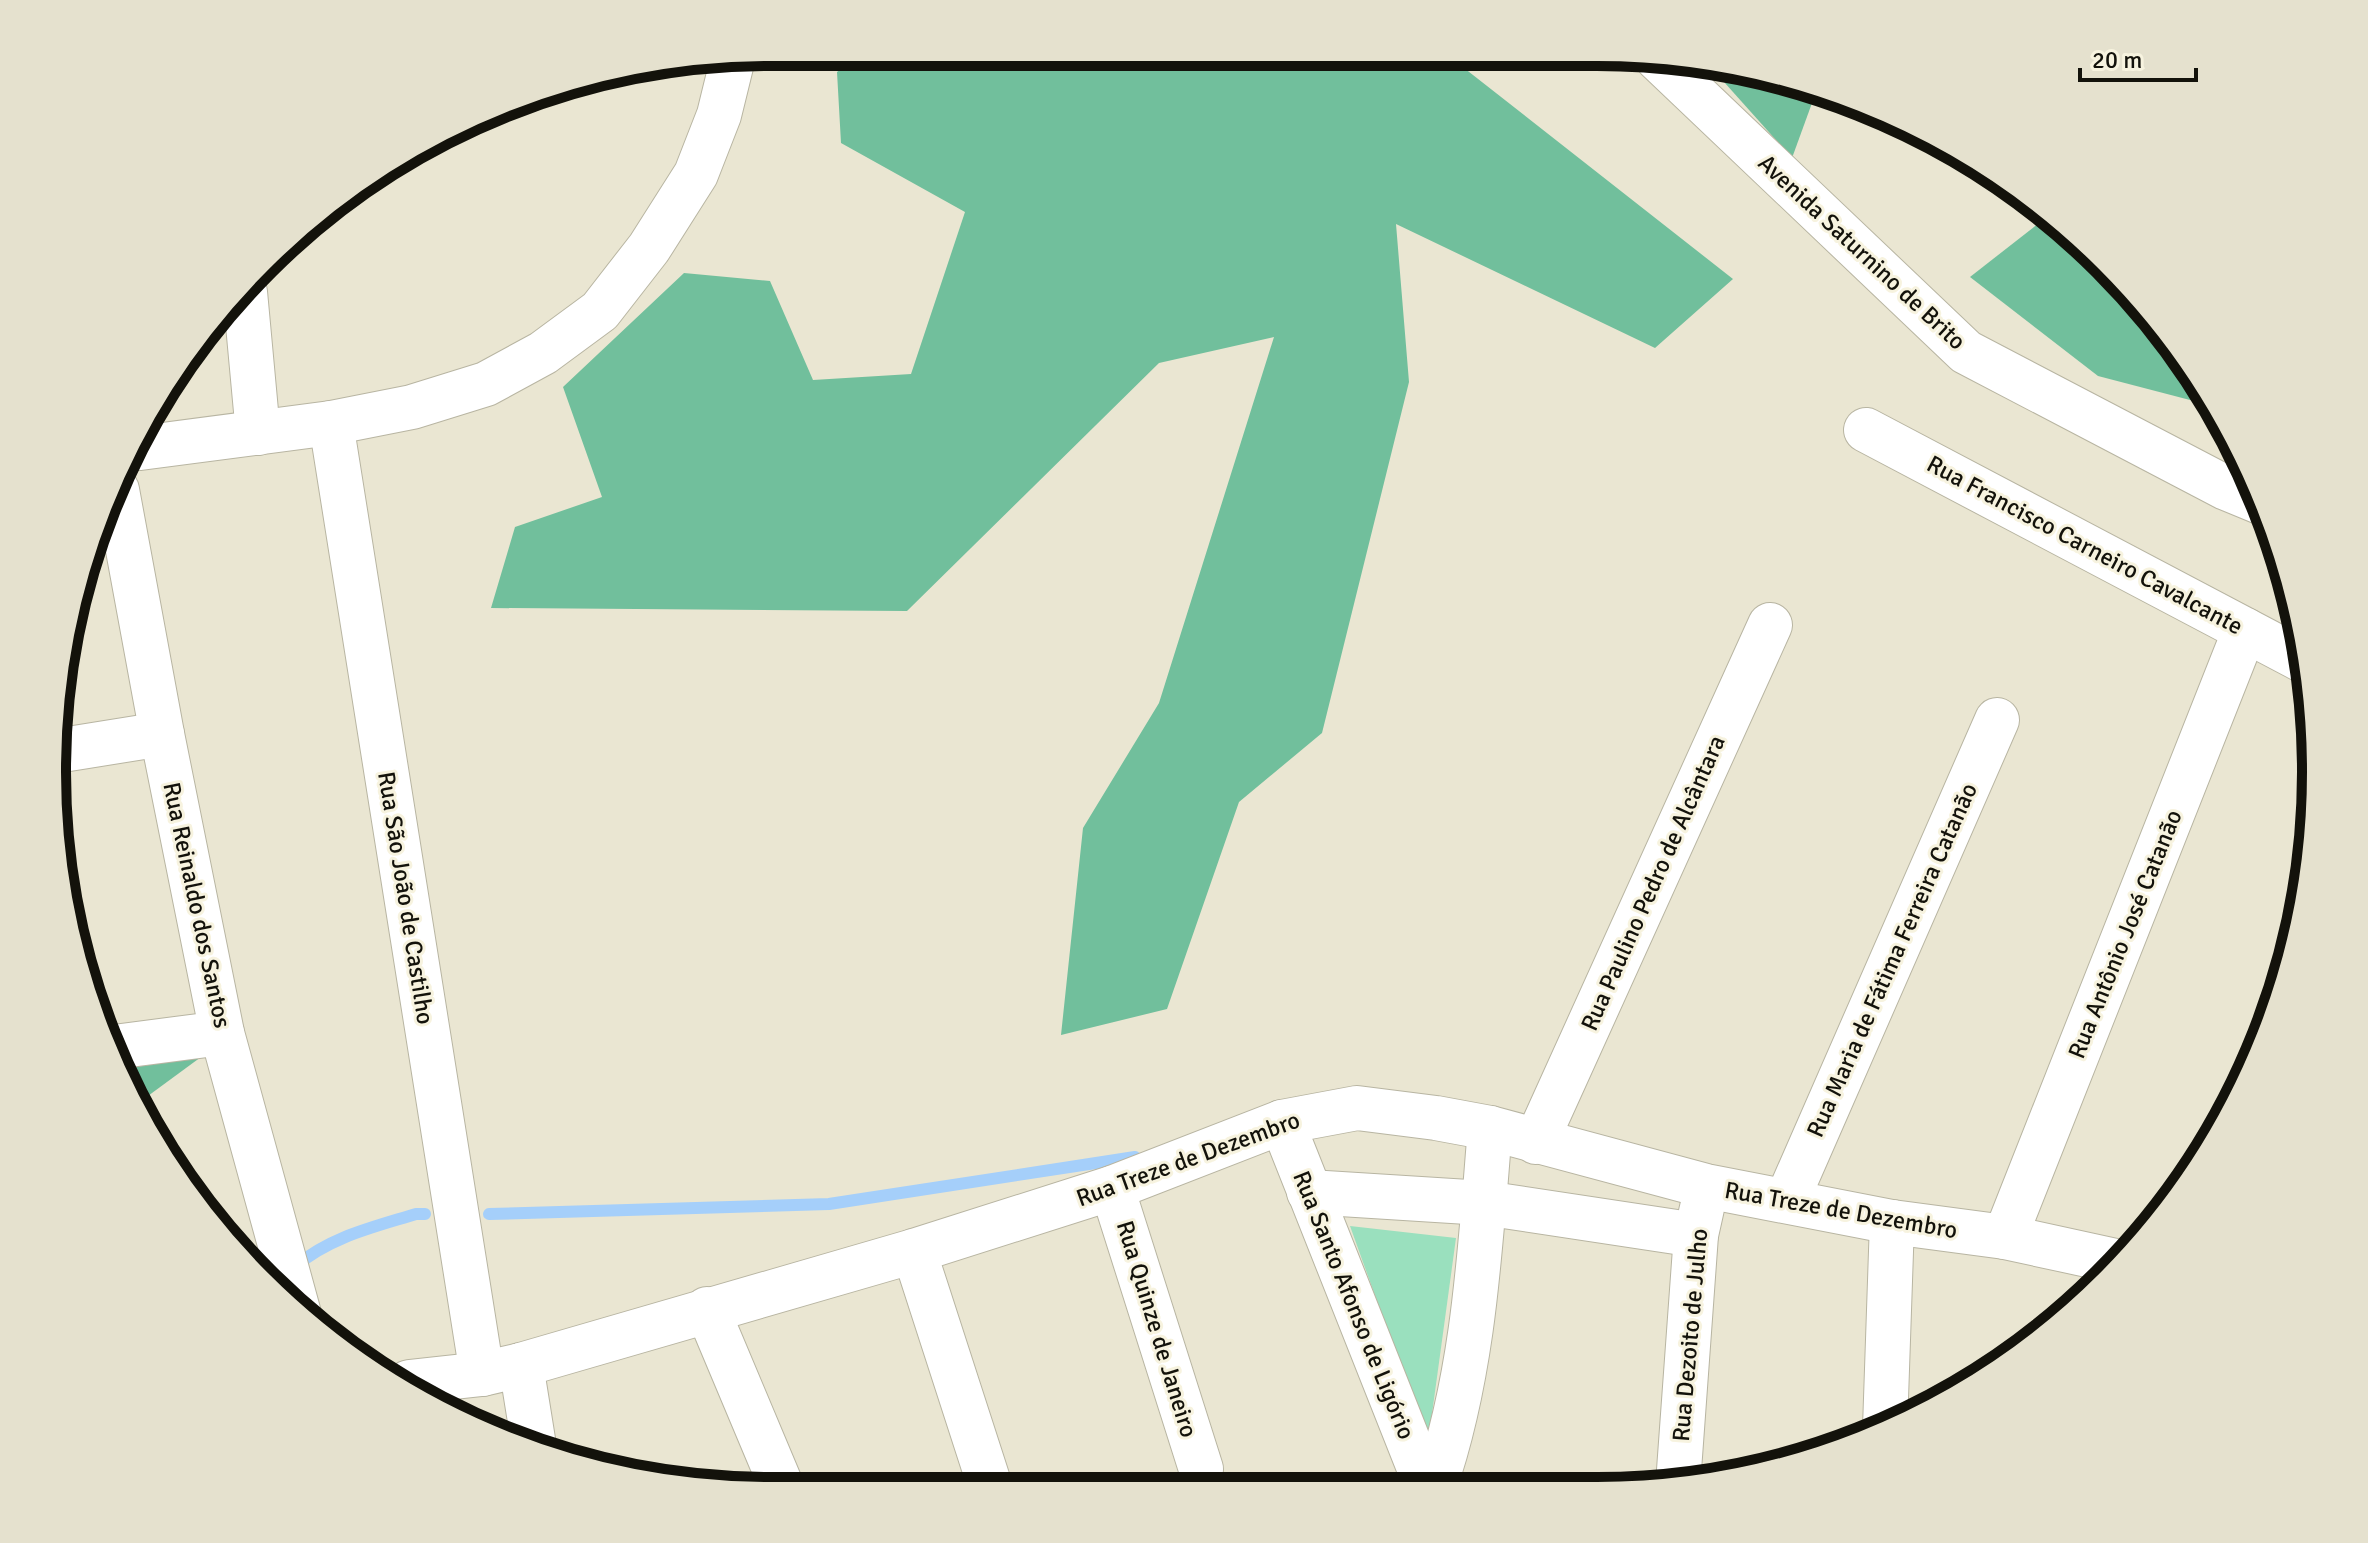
<svg xmlns="http://www.w3.org/2000/svg" width="2368" height="1543" font-family="Signika,sans-serif">
	<rect width="100%" height="100%" fill="#eae6d2"/>
	<path fill="#9ae0be" d="M1350,1226L1456,1238L1428,1443Z"/>
	<g fill="#71bf9c">
		<path d="M863,53L1450,57L1733,279L1655,348L1396,224L1409,382L1322,733L1239,802L1167,1009L1061,1035L1083,828L1159,703L1274,337L1159,363L907,611L491,608L515,527L602,497L563,387L684,273L770,281L813,380L911,374L965,212L841,143L837,72Z"/>
		<path d="M1707,63L1816,92L1792,158Z"/>
		<path d="M2048,216L2071,230L2167,333L2213,406L2098,376L1970,277Z"/>
		<path d="M201,1057L137,1104L123,1069Z"/>
	</g>
	<g fill="none" stroke-linecap="round" stroke-linejoin="round">
		<g stroke="#a5cffa" stroke-width="12">
			<path d="M489,1214L829,1204L1135,1157"/>
			<path d="M296,1266C330,1237 374,1227 416,1214H425"/>
		</g>
		<defs>
			<g id="minor">
				<path d="M1657,58L1966,352L2226,488L2260,502"/>
				<path d="M245,292L258,433"/>
				<path d="M331,423L482,1374"/>
				<path d="M1866,430L2304,661"/>
				<path d="M140,448L331,423L412,407L486,384L543,353L600,311L649,248L696,174L719,115L733,58"/>
				<path d="M117,490L162,734L222,1033L299,1314"/>
				<path d="M56,751L162,734"/>
				<path d="M114,1047L222,1033"/>
				<path d="M1282,1122L1427,1488"/>
				<path d="M1536,1142L1770,625"/>
				<path d="M1112,1188L1201,1469"/>
				<path d="M1309,1192L1484,1203L1696,1235"/>
				<path d="M1787,1200L1997,720"/>
				<path d="M2005,1237L2245,630"/>
				<path d="M914,1251L990,1486"/>
				<path d="M707,1309L781,1485"/>
				<path d="M521,1365L534,1446"/>
				<path d="M409,1382L482,1374L521,1365L914,1251L1112,1188L1282,1122L1357,1108L1436,1118L1490,1128L1706,1186L1892,1222L2005,1237L2120,1262"/>
				<path d="M1885,1428L1892,1222"/>
				<path d="M1678,1484L1696,1235L1702,1208"/>
				<path d="M1434,1488C1474,1374 1480,1249 1490,1128"/>
			</g>
		</defs>
		<use href="#minor" stroke="#b8b5a2" stroke-width="46"/>
		<use href="#minor" stroke="#fff" stroke-width="44"/>
	</g>
	<g text-anchor="middle" dominant-baseline="central" stroke-width="6" stroke-linejoin="round" paint-order="stroke">
		<g font-size="24" fill="#13120b" stroke="#f7f3df">
			<text transform="translate(1862 252) rotate(43)">Avenida Saturnino de Brito</text>
			<text transform="translate(2085 545) rotate(28)">Rua Francisco Carneiro Cavalcante</text>
			<text transform="translate(1653 883) rotate(-66)">Rua Paulino Pedro de Alcântara</text>
			<text transform="translate(406 898) rotate(81)">Rua São João de Castilho</text>
			<text transform="translate(197 905) rotate(78)">Rua Reinaldo dos Santos</text>
			<text transform="translate(2125 934) rotate(-68)">Rua Antônio José Catanão</text>
			<text transform="translate(1892 960) rotate(-66)">Rua Maria de Fátima Ferreira Catanão</text>
			<text transform="translate(1188 1159) rotate(-20)">Rua Treze de Dezembro</text>
			<text transform="translate(1841 1210) rotate(10)">Rua Treze de Dezembro</text>
			<text transform="translate(1354 1305) rotate(68)">Rua Santo Afonso de Ligório</text>
			<text transform="translate(1157 1329) rotate(73)">Rua Quinze de Janeiro</text>
			<text transform="translate(1690 1335) rotate(-85)">Rua Dezoito de Julho</text>
		</g>
	</g>
	<path d="M0 0H2368V1543H0ZM771 66H1597A705 705 0 0 1 2302 771V772A705 705 0 0 1 1597 1477H771A705 705 0 0 1 66 772V771A705 705 0 0 1 771 66Z" fill="#e5e1ce" fill-rule="evenodd"/>
	<path fill="none" stroke="#13120b" stroke-width="10" d="M771 66H1597A705 705 0 0 1 2302 771V772A705 705 0 0 1 1597 1477H771A705 705 0 0 1 66 772V771A705 705 0 0 1 771 66Z"/>
	<path d="M2080 68v12h116v-12" fill="none" stroke="#13120b" stroke-width="4"/>
	<text x="2092" y="68" font-size="24" fill="#13120b" stroke="#f7f3df" stroke-width="6" paint-order="stroke">20 m</text>
</svg>
